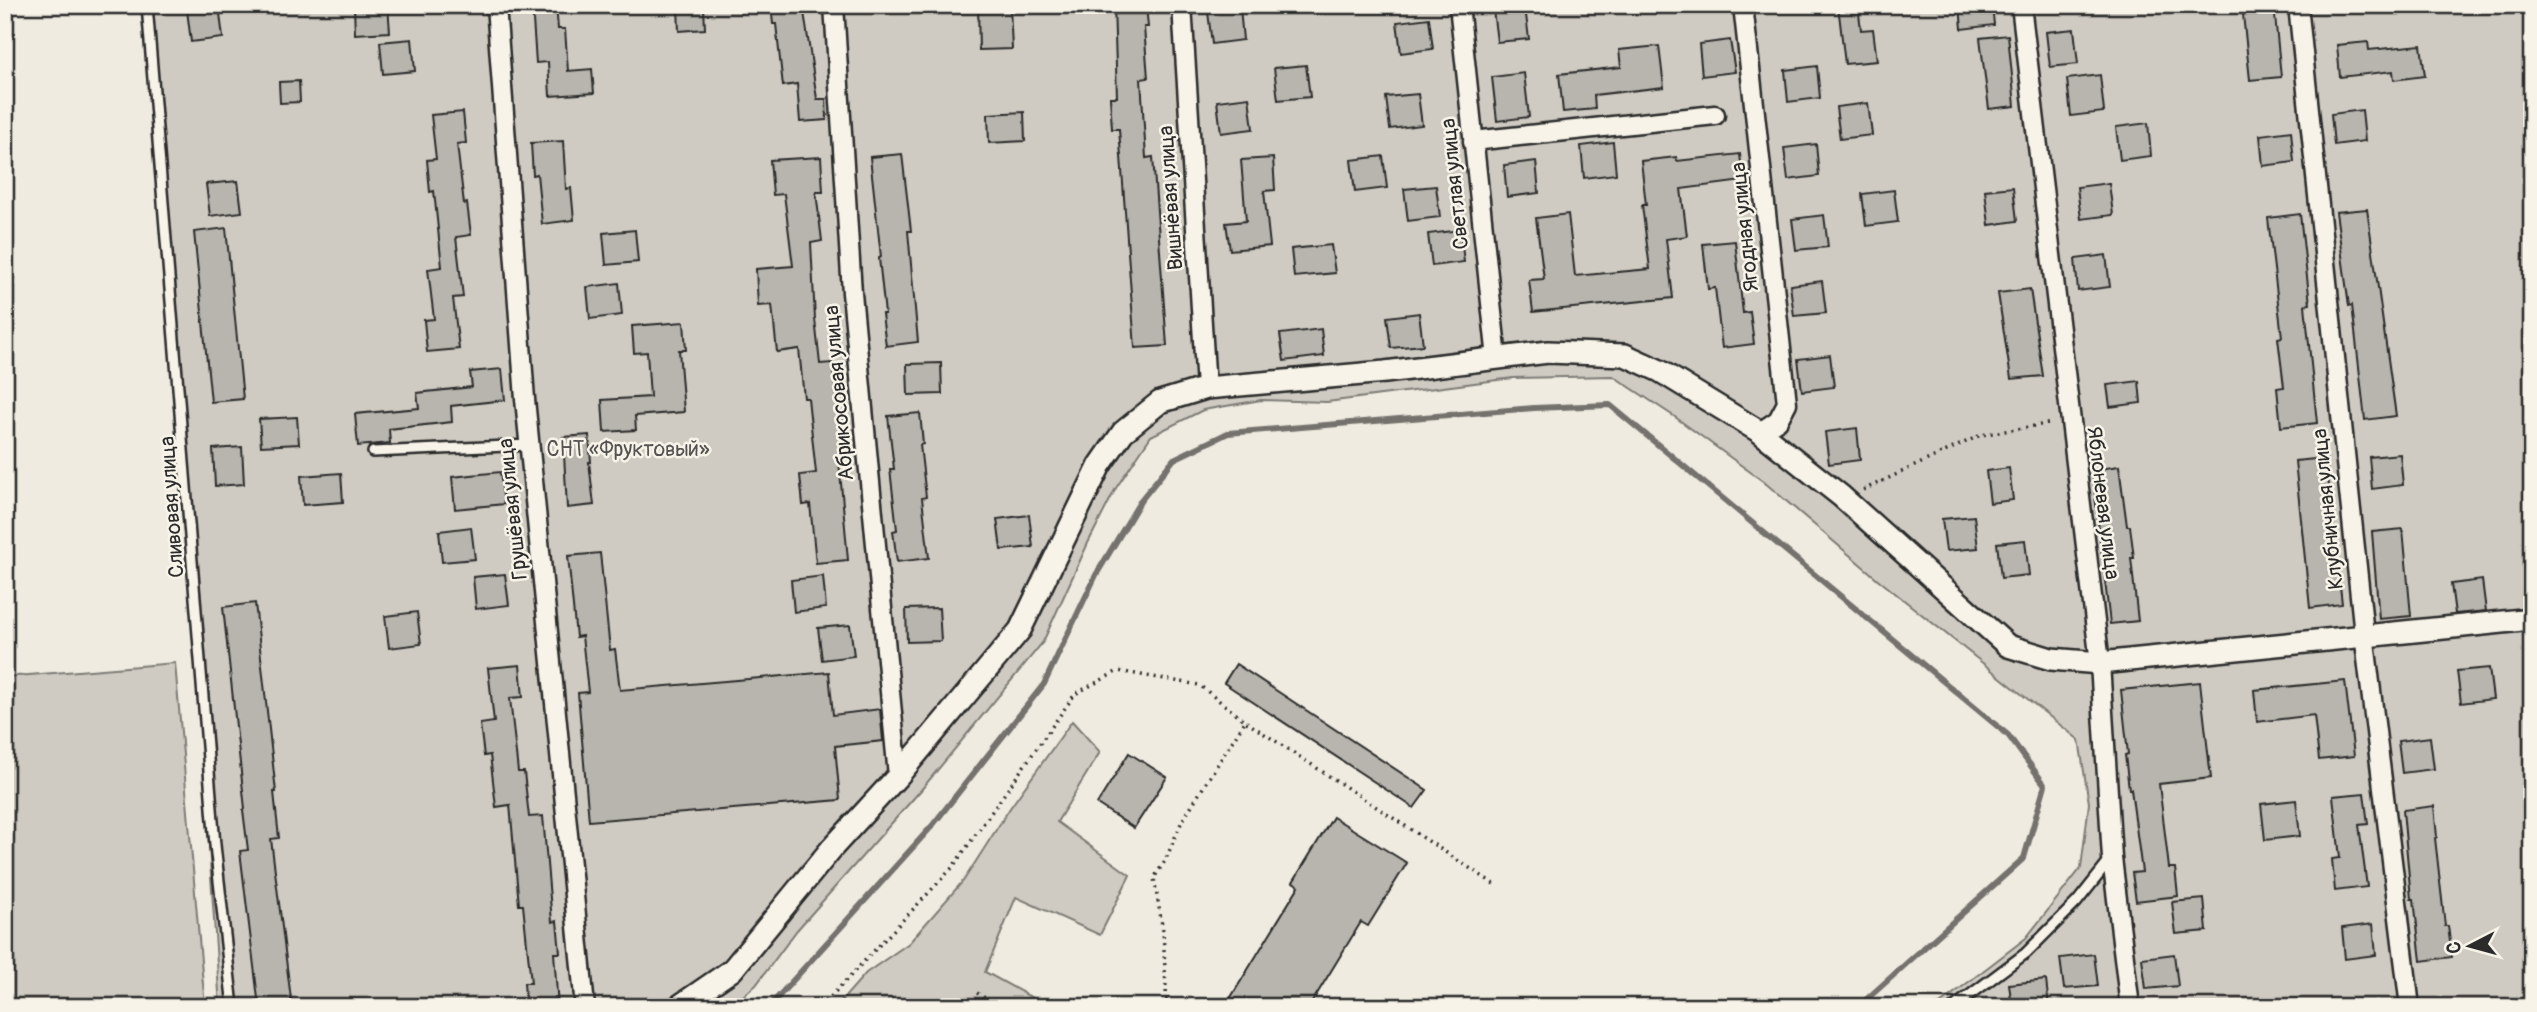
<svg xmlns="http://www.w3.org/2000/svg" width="2537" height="1012" font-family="Pangolin,sans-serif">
	<rect width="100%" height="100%" fill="#efebe0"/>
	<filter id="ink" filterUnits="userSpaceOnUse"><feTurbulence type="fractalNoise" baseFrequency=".0143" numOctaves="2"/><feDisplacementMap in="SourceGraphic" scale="14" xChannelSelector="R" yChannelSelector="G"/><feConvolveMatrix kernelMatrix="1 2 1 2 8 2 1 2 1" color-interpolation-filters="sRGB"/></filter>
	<g filter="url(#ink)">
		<g fill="#cfcbc2" stroke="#7d7b76" stroke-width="2">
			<path d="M141,5H2532V1007H1936L2026,938L2081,868L2089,803L2079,740L1880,581L1764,482L1675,417L1613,376L1513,378L1327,402L1261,400L1203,410L1151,436L1116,488L1088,543L1043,642L921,790L797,930L756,985L730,1007H220L169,259Z"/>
			<path d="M175,663L205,1007H5V677Z"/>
			<path d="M1072,721L1100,752L1057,822L1130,875L1100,935L1016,897L985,972L1049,1007H836L866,973L909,943L964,880L1010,808Z"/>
		</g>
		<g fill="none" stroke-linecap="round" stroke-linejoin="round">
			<path stroke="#74726e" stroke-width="6" d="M769,1007L932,826L1044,684L1096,575L1141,500L1174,459L1228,433L1534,408L1610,405L2008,735L2045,785L2024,858L1858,1007"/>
		</g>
		<g fill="#b8b5ae" stroke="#2b2b2b" stroke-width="2">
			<path d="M388,5L390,32L355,34L354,6Z"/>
			<path d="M532,5H556L558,29H565L568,71L592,69L594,93L550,96L548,62L536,63Z"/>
			<path d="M771,5H803L817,99H826L827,120L800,122L797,84L783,86L776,24H773Z"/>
			<path d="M1114,5H1146L1148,27H1144L1148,78L1141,79L1146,158L1153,157L1167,346L1135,348L1119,129H1112L1110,97H1117Z"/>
			<path d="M1838,5H1858L1861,30L1873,29L1877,61L1845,64Z"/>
			<path d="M1960,5H1992L1994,25L1962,29Z"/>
			<path d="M2242,5H2274L2281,77L2250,80Z"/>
			<path d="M219,6L223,38L191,42L187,10Z"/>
			<path d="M704,6L705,29L679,31L678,7Z"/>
			<path d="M1010,6L1012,49L979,50L978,7Z"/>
			<path d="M1525,7L1529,39L1497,42L1493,10Z"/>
			<path d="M1240,8L1243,40L1212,44L1208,12Z"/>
			<path d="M1429,18L1433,49L1401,53L1397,22Z"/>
			<path d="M2074,29L2078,64L2050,67L2046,32Z"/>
			<path d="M2008,35L2015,106L1989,109L1980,38Z"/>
			<path d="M412,39L415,71L383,74L380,42Z"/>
			<path d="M1730,40L1735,72L1702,76L1699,44Z"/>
			<path d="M2368,42L2369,50L2421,45L2425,76L2394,80L2393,71L2340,77L2337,45Z"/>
			<path d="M1659,46L1664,87L1594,95L1595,109L1563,112L1559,74L1621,67L1619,50Z"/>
			<path d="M1306,65L1310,97L1278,100L1274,68Z"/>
			<path d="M1817,66L1820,98L1788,102L1785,70Z"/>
			<path d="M1524,73L1529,117L1497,121L1492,77Z"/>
			<path d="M2100,75L2104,112L2071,116L2067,79Z"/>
			<path d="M299,81L300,102L280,103L279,82Z"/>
			<path d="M1418,94L1422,125L1390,129L1386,97Z"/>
			<path d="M1249,97L1253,129L1221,133L1217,101Z"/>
			<path d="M1868,103L1872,135L1840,139L1836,107Z"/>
			<path d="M2362,110L2365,141L2334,145L2331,114Z"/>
			<path d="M463,112L466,143L457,144L464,204L467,203L471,235L456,237L463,297L453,298L459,349L427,352L424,320L434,319L428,269L442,267L434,191L430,192L427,160L436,159L431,115Z"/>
			<path d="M1024,112L1025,141L989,143L988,114Z"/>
			<path d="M2148,123L2151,156L2120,160L2116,127Z"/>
			<path d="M2291,131L2294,162L2263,166L2260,135Z"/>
			<path d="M563,141L566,189L571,188L574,220L542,224L537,174L533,175L531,143Z"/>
			<path d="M1613,142L1616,174L1584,178L1581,146Z"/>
			<path d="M1816,144L1819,176L1788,180L1784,148Z"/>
			<path d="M902,154L911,231H908L918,342L886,346L882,314H885L879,258L881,257L870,157Z"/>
			<path d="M1740,154L1743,181L1681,189L1687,236L1666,239L1673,298L1533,312L1529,280L1544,279L1536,218L1568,214L1575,276L1650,269L1642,205H1646L1641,161L1676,157L1677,161Z"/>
			<path d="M1383,156L1387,188L1355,192L1351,160Z"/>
			<path d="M821,157L823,192H816L822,241L811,243L815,319L820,364L832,363L839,417H842L846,449L838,450L848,560L816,563L810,504L803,505L800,475L816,473L808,398H804L799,349L777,352L772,305L758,306L756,269L793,266L784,194L773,195L770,160Z"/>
			<path d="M1273,158L1275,190L1264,191L1270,246L1230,250L1226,223L1246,221L1241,160Z"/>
			<path d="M1536,161L1539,193L1507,197L1504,165Z"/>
			<path d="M238,181L242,212L210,216L206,184Z"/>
			<path d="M2109,183L2113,215L2081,219L2077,187Z"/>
			<path d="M1436,186L1440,217L1408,221L1404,189Z"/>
			<path d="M2013,187L2017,221L1989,225L1985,190Z"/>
			<path d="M1894,190L1898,222L1866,226L1862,194Z"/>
			<path d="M2367,209L2396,416L2365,420L2352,305L2349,306L2336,212Z"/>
			<path d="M2300,214L2310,304L2305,305L2317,423L2281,427L2277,388L2284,387L2278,338L2282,337L2268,218Z"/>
			<path d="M1824,215L1828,247L1796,250L1792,219Z"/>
			<path d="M226,228L243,399L211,402L194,232Z"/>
			<path d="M635,230L638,262L606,265L603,233Z"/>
			<path d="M1460,230L1464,262L1432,266L1428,234Z"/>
			<path d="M1735,241L1743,313L1750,312L1754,344L1722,348L1715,288L1708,289L1703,244Z"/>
			<path d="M1331,245L1335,273L1294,277L1291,249Z"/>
			<path d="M2106,255L2110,287L2078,291L2075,259Z"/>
			<path d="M1822,281L1826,313L1794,316L1790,285Z"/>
			<path d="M619,283L622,315L590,319L587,287Z"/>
			<path d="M2030,289L2043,376L2011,379L1998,293Z"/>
			<path d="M1419,313L1423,345L1391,348L1387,317Z"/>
			<path d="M684,322L686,350H679L684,412L635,416L636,430L604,432L602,400L650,397L647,352L634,353L632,326Z"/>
			<path d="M1321,329L1324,356L1284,361L1280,334Z"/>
			<path d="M1830,355L1834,387L1802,391L1798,359Z"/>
			<path d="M941,363L942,394L908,395L907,364Z"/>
			<path d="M502,369L505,400L451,406L452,422L389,429L390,443L358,446L355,414L419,408L417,393L472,387L470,372Z"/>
			<path d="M2139,381L2141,403L2110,407L2107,385Z"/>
			<path d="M920,413L923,444L920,445L926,497L922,498L929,558L897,562L893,531L897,530L890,469H894L888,416Z"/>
			<path d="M297,417L299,444L261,446L259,419Z"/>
			<path d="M1857,428L1860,460L1829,464L1825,432Z"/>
			<path d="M589,435L591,462H589L594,505L567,508L563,437Z"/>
			<path d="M242,447L244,484L215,486L213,449Z"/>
			<path d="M2400,454L2403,485L2372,489L2369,457Z"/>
			<path d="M2326,458L2342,604L2310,608L2295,461Z"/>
			<path d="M2119,466L2127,526H2130L2134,558H2131L2138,621L2110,624L2092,470Z"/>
			<path d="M2009,468L2013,500L1990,503L1986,471Z"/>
			<path d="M500,472L504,504L455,509L452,477Z"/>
			<path d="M341,473L343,502L303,505L301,476Z"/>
			<path d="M1029,515L1033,547L1001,550L997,519Z"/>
			<path d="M1974,516L1978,548L1946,551L1942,519Z"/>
			<path d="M471,527L475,559L442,562L439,531Z"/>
			<path d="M2403,529L2411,616L2379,619L2372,532Z"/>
			<path d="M2025,540L2029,575L2001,578L1997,543Z"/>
			<path d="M600,553L610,650L615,649L620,690L829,672L833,715L880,709L883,741L835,746L840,800L589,821L578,693L588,692L582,636L576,637L568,556Z"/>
			<path d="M505,574L509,605L476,609L473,577Z"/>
			<path d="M823,576L826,608L794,612L791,580Z"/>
			<path d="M2482,580L2486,611L2455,614L2451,584Z"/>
			<path d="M255,603L276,792H274L279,838L271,839L292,1007H259L240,851L248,850L243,810L245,809L223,607Z"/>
			<path d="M939,608L941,641L907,642L906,609Z"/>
			<path d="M417,612L421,644L389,648L385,616Z"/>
			<path d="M850,625L854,656L822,660L818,628Z"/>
			<path d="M1236,664L1427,790L1414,808L1224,683Z"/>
			<path d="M520,665L523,697L510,698L518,772H524L529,817L543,816L552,922L557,921L560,953H554L558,1007H526L524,983H531L523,905H519L510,805L496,807L490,755L484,756L480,724L494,722L488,668Z"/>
			<path d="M2489,668L2493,699L2461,703L2457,671Z"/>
			<path d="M2345,681L2354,756L2319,760L2314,715L2257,722L2254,690Z"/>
			<path d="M2200,682L2211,778L2159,784L2169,868H2175L2178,896L2136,901L2132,873L2142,872L2131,789H2129L2125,755L2128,754L2121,690Z"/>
			<path d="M2430,737L2434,769L2402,773L2398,741Z"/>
			<path d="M1129,753L1167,777L1134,828L1097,804Z"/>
			<path d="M2364,793L2368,824L2359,825L2367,887L2335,891L2332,859L2340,858L2333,796Z"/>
			<path d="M2296,800L2300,836L2265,840L2261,804Z"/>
			<path d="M2434,806L2437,837L2435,838L2445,926H2448L2452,957L2421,961L2414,899H2411L2403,810Z"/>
			<path d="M1333,817L1407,863L1368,926L1361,922L1309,1007H1225L1299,886L1293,882Z"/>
			<path d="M2204,899L2207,931L2176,934L2172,902Z"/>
			<path d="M2373,924L2376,955L2345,959L2342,928Z"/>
			<path d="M2094,954L2098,986L2064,989L2060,958Z"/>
			<path d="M2174,954L2178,986L2146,989L2142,958Z"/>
			<path d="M2046,980L2049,1007H2012L2009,984Z"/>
		</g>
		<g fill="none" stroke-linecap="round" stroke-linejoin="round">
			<defs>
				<g id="service">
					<path d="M147,5L215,845L233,1007"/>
					<path d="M373,452L529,445"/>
					<path d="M1954,1007L2026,953L2077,902L2112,858"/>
				</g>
				<g id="minor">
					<path d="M496,5L525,399L585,1007"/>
					<path d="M834,5L852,293L898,776"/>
					<path d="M1182,5L1206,388"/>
					<path d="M1459,5L1497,359"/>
					<path d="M1743,5L1787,403L1778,420L1760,432"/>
					<path d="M2021,5L2100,663L2112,858L2130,1007"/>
					<path d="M2298,5L2364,634L2410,1007"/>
					<path d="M1473,141L1715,115"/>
				</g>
				<path id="tertiary" d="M678,1007L732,970L832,848L898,776L1020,630L1100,465L1123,432L1160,402L1206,388L1385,372L1548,352L1625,355L1660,371L1760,432L1841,496L2008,646L2051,659L2100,663L2532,619"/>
			</defs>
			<use href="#service" stroke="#2b2b2b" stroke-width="14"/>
			<use href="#minor" stroke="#2b2b2b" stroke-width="23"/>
			<use href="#tertiary" stroke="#2b2b2b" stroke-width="26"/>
			<g stroke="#2b2b2b" stroke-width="3.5" stroke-dasharray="2 5" stroke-linecap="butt">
				<path d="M1863,490L1981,435L2052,423"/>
				<path d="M977,993L999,1007"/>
				<path d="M821,1007L952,868L1075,694L1118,671L1199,685L1245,721L1494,884"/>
				<path d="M1167,1007L1163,931L1154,878L1165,861L1182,821L1245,721"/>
			</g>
			<use href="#service" stroke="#f7f3e8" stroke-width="9"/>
			<use href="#minor" stroke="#f7f3e8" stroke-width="18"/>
			<use href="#tertiary" stroke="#f7f3e8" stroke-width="21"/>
		</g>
	</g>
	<g text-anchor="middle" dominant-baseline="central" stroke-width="5" stroke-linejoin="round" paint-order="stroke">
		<g font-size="21" fill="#2b2b2b" stroke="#f7f3e8">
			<text transform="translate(1455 184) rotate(-96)">Светлая улица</text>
			<text transform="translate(1171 198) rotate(-94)">Вишнёвая улица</text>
			<text transform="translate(1745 227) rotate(-96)">Ягодная улица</text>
			<text transform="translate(839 393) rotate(-95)">Абрикосовая улица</text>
			<text transform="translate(2103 503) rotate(83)">Яблоневая улица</text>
			<text transform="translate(172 507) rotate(-94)">Сливовая улица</text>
			<text transform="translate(513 509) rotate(-96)">Грушёвая улица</text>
			<text transform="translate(2328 509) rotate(-96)">Клубничная улица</text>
		</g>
		<g font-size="21" fill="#545351" stroke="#f7f3e8">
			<text x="628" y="449">СНТ «Фруктовый»</text>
		</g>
	</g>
	<rect width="2537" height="1012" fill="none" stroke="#f7f3e8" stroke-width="28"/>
	<rect x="14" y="14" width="2509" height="984" fill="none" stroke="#2b2b2b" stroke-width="2.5" filter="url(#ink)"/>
	<g transform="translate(2470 946) rotate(264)" stroke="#f7f3e8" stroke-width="5" paint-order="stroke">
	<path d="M0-5L12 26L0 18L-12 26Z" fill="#2b2b2b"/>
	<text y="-10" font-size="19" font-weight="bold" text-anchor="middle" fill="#2b2b2b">С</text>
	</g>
</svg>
